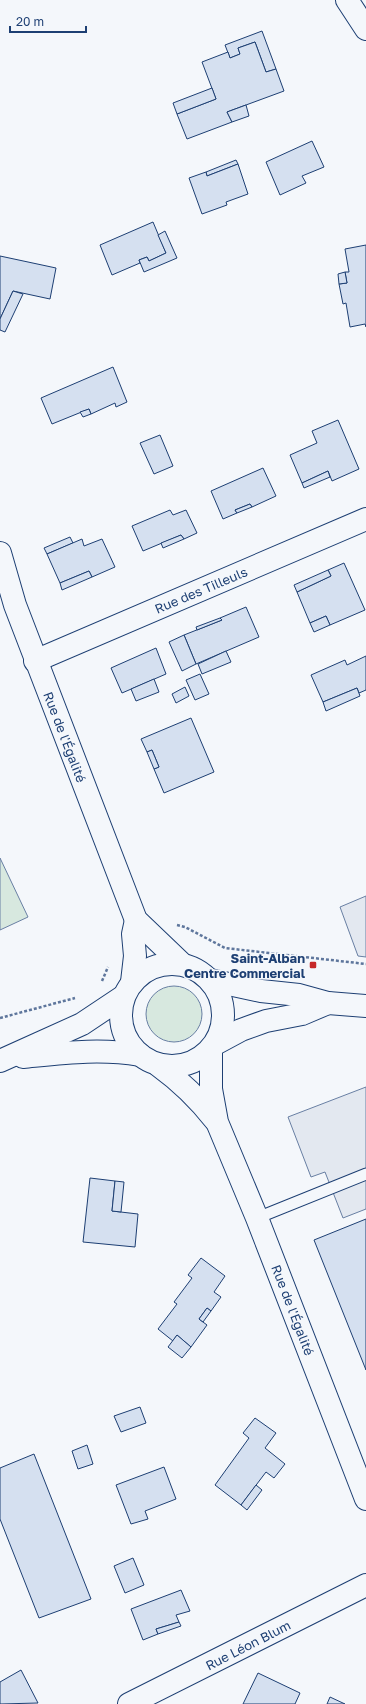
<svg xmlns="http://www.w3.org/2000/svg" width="366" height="1704" font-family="'Golos Text',sans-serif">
	<rect width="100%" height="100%" fill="#f4f7fb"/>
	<g fill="#d7e8df" stroke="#687fa3">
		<path d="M0,858L28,917L0,930Z"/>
		<circle cx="174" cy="1014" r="28"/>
	</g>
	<g fill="#e3e8f0" stroke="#687fa3">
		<path d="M366,896V957L358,956L340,907Z"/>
		<path d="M366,1087V1209L343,1218L325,1172L311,1177L288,1117Z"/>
	</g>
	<g fill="#d5e0f0" stroke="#1d3f73">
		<path d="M262,31L276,69L266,72L255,42L238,48L240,54L230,58L225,45Z"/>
		<path d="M255,42L266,72L276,69L284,91L227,112L232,122L187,139L177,114L216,99L202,62L228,52L230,58L240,54L238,48Z"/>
		<path d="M212,88L216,99L177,114L173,103Z"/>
		<path d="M246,105L249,116L232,122L227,112Z"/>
		<path d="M312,141L324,167L302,176L306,183L280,195L266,162Z"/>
		<path d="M236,160L238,164L207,176L206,172Z"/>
		<path d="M238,164L248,194L226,202L227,205L202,214L189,178L206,172L207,176Z"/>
		<path d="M153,222L166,253L149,261L147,257L139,260L140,263L112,275L100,245Z"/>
		<path d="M165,231L177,258L144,272L139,260L147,257L149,261L166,253L158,235Z"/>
		<path d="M366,245V327L365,324L350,327L346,303L343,304L339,284L347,283L345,272H349L345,249Z"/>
		<path d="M0,256L56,268L50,299L13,291L0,319Z"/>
		<path d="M345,272L347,283L339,284L338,274Z"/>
		<path d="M13,291L23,294L5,332L0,330V319Z"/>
		<path d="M113,367L127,402L116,407L115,403L91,414L89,409L52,424L41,398Z"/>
		<path d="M89,409L91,414L83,417L80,412Z"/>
		<path d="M338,420L359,469L332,481L328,471L302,483L290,455L317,443L312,431Z"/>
		<path d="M160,435L173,466L154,474L140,443Z"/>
		<path d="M263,468L276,496L252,507L250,504L235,510L237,513L223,519L211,491Z"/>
		<path d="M328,471L330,477L304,488L302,483Z"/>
		<path d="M250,504L252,507L237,513L235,510Z"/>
		<path d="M170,510L173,515L186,510L197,533L184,539L181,535L143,551L132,526Z"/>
		<path d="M181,535L184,539L163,548L161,543Z"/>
		<path d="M70,537L73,543L47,554L44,548Z"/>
		<path d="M82,539L84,546L102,539L115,567L92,577L89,571L60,583L47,554Z"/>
		<path d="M344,563L365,610L330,625L326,616L310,623L297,592L331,576L328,570Z"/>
		<path d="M328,570L331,576L297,592L294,585Z"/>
		<path d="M89,571L92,577L62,590L60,583Z"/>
		<path d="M246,607L259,637L196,664L184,635L222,620L220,618Z"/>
		<path d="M326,616L330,625L314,632L310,623Z"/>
		<path d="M220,618L222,620L197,630L196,627Z"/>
		<path d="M184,635L196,664L182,671L169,642Z"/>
		<path d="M156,648L166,674L122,693L111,668Z"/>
		<path d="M226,651L231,662L202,674L198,664Z"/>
		<path d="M366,656V690L359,693L357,688L323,702L311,675L345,660L347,665Z"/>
		<path d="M200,674L209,694L195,700L186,680Z"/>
		<path d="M154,679L159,692L136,701L131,689Z"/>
		<path d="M185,687L189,696L176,703L172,694Z"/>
		<path d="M357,688L360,696L326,711L323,702Z"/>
		<path d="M191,718L214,772L164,793L154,769L159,767L152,750L147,752L141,739Z"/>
		<path d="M152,750L159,767L154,769L147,752Z"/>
		<path d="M90,1178L115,1181L112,1211L138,1214L135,1247L83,1242Z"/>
		<path d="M115,1181L124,1182L121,1212L112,1211Z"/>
		<path d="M366,1219V1370L314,1240Z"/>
		<path d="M201,1258L225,1276L214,1292L221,1297L211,1311L207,1308L199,1319L207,1325L191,1347L177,1335L173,1341L158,1329L177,1304L174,1302L192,1278L188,1275Z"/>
		<path d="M207,1308L211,1311L203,1322L199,1319Z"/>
		<path d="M177,1335L191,1347L182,1358L168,1347Z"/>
		<path d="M140,1407L146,1423L121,1432L114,1416Z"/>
		<path d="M255,1418L276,1433L265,1448L285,1464L274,1478L266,1472L241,1505L215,1485L249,1438L243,1433Z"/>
		<path d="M87,1445L93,1464L78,1469L72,1451Z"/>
		<path d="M34,1454L91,1599L39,1618L0,1519V1468Z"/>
		<path d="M164,1467L176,1499L145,1511L148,1519L131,1524L116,1485Z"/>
		<path d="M256,1485L262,1490L247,1510L241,1505Z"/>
		<path d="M133,1558L144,1585L125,1593L114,1566Z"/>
		<path d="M181,1590L190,1611L176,1615L179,1622L156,1629L158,1634L143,1640L131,1609Z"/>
		<path d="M179,1622L181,1626L158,1634L156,1629Z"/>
		<path d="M21,1670L38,1703L0,1704V1682Z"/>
		<path d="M258,1673L300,1693L295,1704H243Z"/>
		<path d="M330,1697L345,1704H327Z"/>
	</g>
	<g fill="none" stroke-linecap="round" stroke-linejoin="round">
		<defs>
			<path id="service" d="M257,1218L366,1174"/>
			<g id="minor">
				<path d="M0,553L15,605L136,920L182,964"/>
				<path d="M35,661L366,519"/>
				<path d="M132,982L135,956L133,934L136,920"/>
				<path d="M211,1050V1089L217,1122L257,1218L366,1499"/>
				<path d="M158,1065C180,1081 198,1098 215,1120"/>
				<path d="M129,1704L366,1585"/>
			</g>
			<path id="tertiary" d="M347,0L366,29"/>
			<g id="secondary">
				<circle cx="172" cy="1015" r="51"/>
				<path d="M210,980L261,991L299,995L328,1003L366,1006"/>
				<path d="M215,1044L241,1030L266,1021L302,1014L328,1003"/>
				<path d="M23,1057C63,1053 100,1048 140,1055"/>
				<path d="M0,1061L82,1024L124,996"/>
			</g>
		</defs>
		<use href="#service" stroke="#1d3f73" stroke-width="13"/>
		<use href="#minor" stroke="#1d3f73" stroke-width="24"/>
		<use href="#tertiary" stroke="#1d3f73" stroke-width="24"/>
		<use href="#secondary" stroke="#1d3f73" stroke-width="24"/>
		<g stroke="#5e769c" stroke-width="2.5" stroke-dasharray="3 2" stroke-linecap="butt">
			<path d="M177,925L185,927L225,948L366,964"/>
			<path d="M102,981L108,967"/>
			<path d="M0,1018L75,998"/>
		</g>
		<use href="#service" stroke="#f4f7fb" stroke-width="11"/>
		<use href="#minor" stroke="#f4f7fb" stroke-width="22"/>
		<use href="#tertiary" stroke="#f4f7fb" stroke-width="22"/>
		<use href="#secondary" stroke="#f4f7fb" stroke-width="22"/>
	</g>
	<rect fill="#c62828" stroke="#f4f7fb" stroke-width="1.5" x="309" y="961" width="8" height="8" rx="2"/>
	<g text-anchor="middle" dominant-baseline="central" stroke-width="3" stroke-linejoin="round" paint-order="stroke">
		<g font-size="13" fill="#1d3f73" stroke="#f4f7fb">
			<text transform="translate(201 590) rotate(-23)">Rue des Tilleuls</text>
			<text transform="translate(65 737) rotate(69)">Rue de l'Égalité</text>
			<text transform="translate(293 1310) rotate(69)">Rue de l'Égalité</text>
			<text transform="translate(248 1645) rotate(-27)">Rue Léon Blum</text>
		</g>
		<g font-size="13" font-weight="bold" fill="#1d3f73" stroke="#f4f7fb" text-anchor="end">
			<text x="305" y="958">Saint-Alban<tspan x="305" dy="15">Centre Commercial</tspan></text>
		</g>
	</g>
	<path d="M10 26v6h76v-6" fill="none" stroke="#1d3f73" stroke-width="2"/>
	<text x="16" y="26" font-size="12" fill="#1d3f73" stroke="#f4f7fb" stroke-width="3" paint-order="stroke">20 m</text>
</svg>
